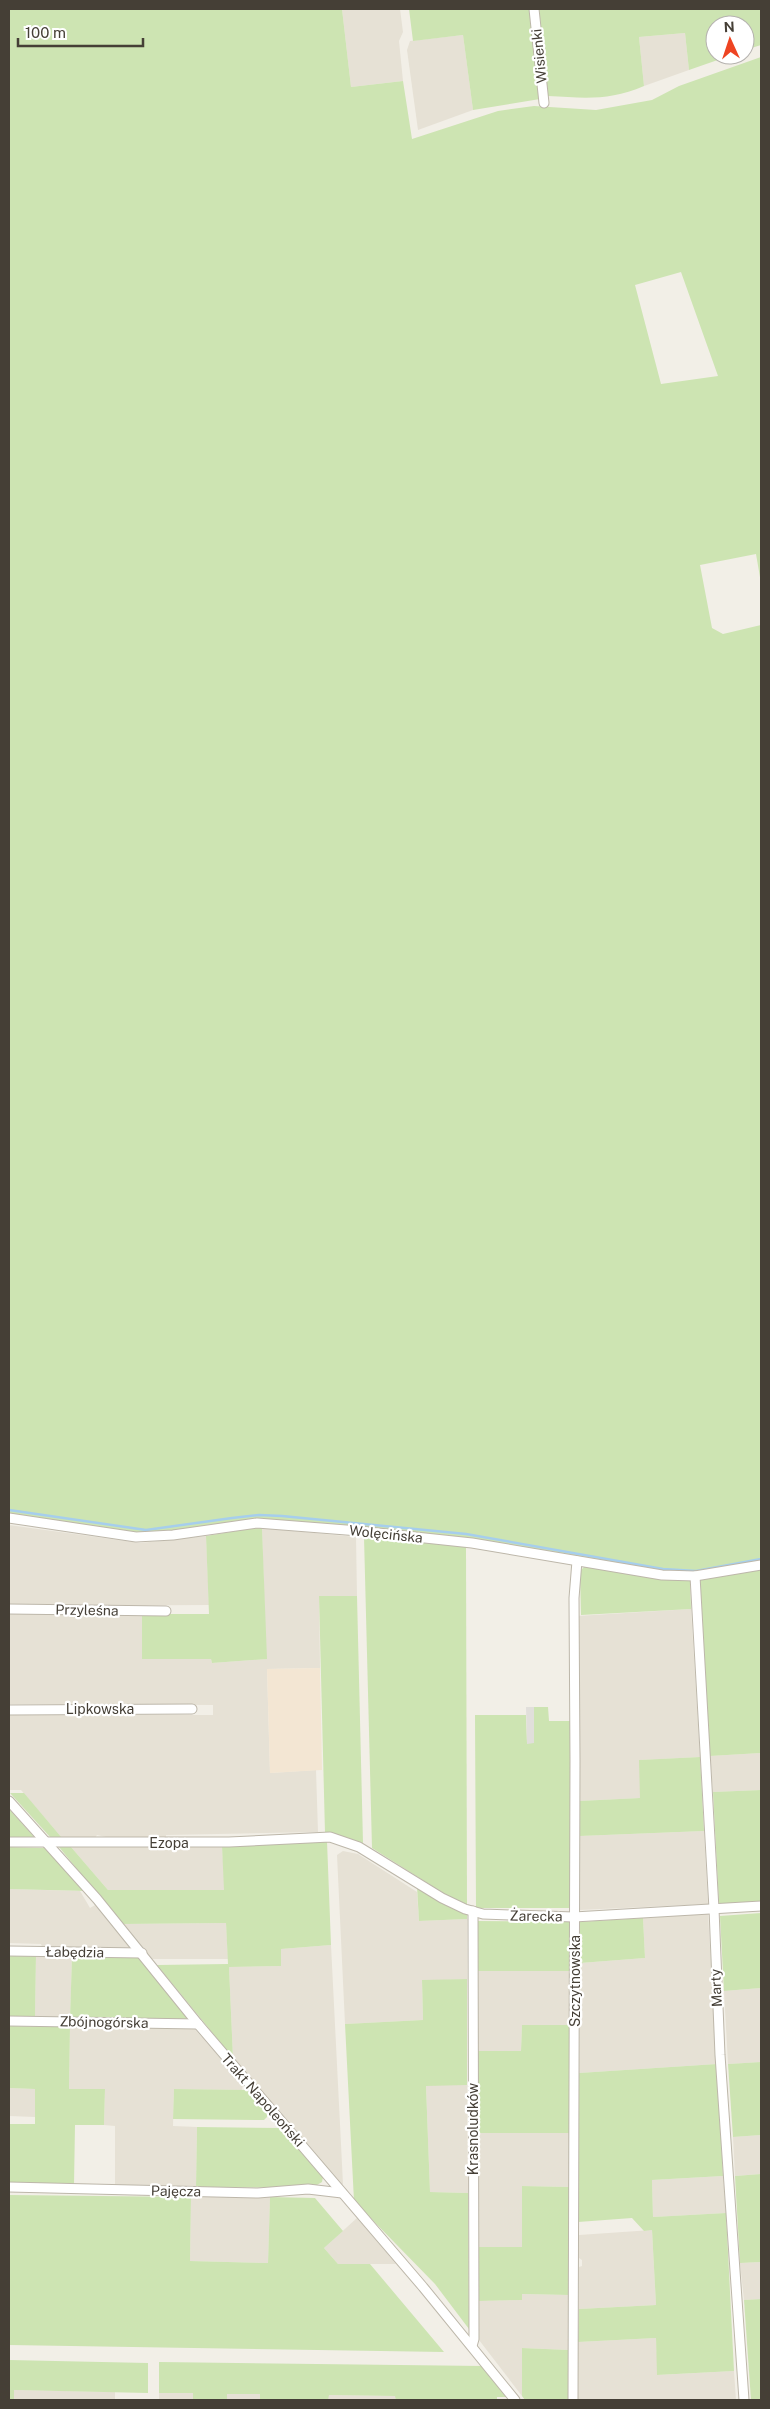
<svg xmlns="http://www.w3.org/2000/svg" width="770" height="2409" font-family="'Public Sans',sans-serif">
	<rect width="100%" height="100%" fill="#f2efe7"/>
	<g fill="#e6e1d5">
		<path d="M342,9H400L403,32L399,41L403,81L351,87Z"/>
		<path d="M685,33L689,70L644,86L639,37Z"/>
		<path d="M463,35L473,110L418,130L407,50L410,41Z"/>
		<path d="M9,1525L140,1543L206,1536L209,1605L9,1606Z"/>
		<path d="M262,1528L356,1537L357,1596H319L320,1668L267,1669L270,1773L316,1770L318,1832L166,1835V1839L106,1837L97,1835L95,1838H62L21,1790H9V1714H75L76,1712L122,1715H213V1705L9,1704V1613L142,1614L211,1659L212,1663L266,1659Z"/>
		<path d="M691,1609L700,1757L640,1760V1798L579,1801L577,1616Z"/>
		<path d="M761,1753V1790L713,1792L710,1756Z"/>
		<path d="M704,1831L708,1904L580,1910V1836Z"/>
		<path d="M222,1846L225,1890H108L71,1847Z"/>
		<path d="M343,1851L358,1854L417,1892L419,1921L467,1919V1979L422,1981L423,2020L345,2024L337,1855Z"/>
		<path d="M9,1889L80,1891L90,1908L97,1904L133,1948L42,1947L41,1944L9,1943Z"/>
		<path d="M708,1914L717,2064L579,2073L580,1963L645,1958L643,1918Z"/>
		<path d="M226,1923L228,1959H151L122,1924Z"/>
		<path d="M331,1945L343,2184L341,2186L233,2058L229,1967L281,1966V1949Z"/>
		<path d="M36,1955L72,1956L70,2018L35,2017Z"/>
		<path d="M476,1971H569V2025H522L521,2051H477Z"/>
		<path d="M761,1988V2062L728,2064L724,1991Z"/>
		<path d="M192,2026L243,2083L242,2090L174,2089L173,2126L197,2127L196,2187L115,2185V2126L104,2125L105,2089L69,2090L70,2027Z"/>
		<path d="M426,2085H467L468,2193L430,2192Z"/>
		<path d="M9,2088L35,2089V2117L9,2116Z"/>
		<path d="M477,2133H569V2187L522,2186V2247H478Z"/>
		<path d="M761,2135V2174L735,2176L733,2137Z"/>
		<path d="M723,2176L726,2213L653,2217L652,2180Z"/>
		<path d="M191,2197H270L268,2263L190,2261Z"/>
		<path d="M357,2218L396,2264H338L324,2248Z"/>
		<path d="M652,2230L656,2305L579,2309V2267L582,2266V2260L579,2258V2235Z"/>
		<path d="M761,2262V2299L744,2300L740,2263Z"/>
		<path d="M521,2294L569,2295V2350L523,2348L522,2396L479,2340V2301L522,2300Z"/>
		<path d="M656,2338L658,2375L734,2371L736,2400H577L578,2342Z"/>
		<path d="M14,2390L115,2392V2400H14Z"/>
		<rect x="159" y="2393" width="34" height="7"/>
		<rect x="227" y="2394" width="33" height="6"/>
		<path d="M328,2395L396,2396V2400H328Z"/>
	</g>
	<path fill="#f3e6d3" d="M320,1668L322,1770L270,1773L267,1669Z"/>
	<g fill="#cde4b2" fill-rule="evenodd">
		<path d="M9,9H342L351,87L403,81L412,139L498,111L534,106L596,110L652,100L679,86L761,57V583L756,554L700,565L712,628L723,634L761,625V1563L687,1574L264,1520L137,1535L9,1515ZM681,272L718,376L661,384L635,285Z"/>
		<path d="M409,9H530L540,99L473,110L463,35L413,41Z"/>
		<path d="M539,9H761V45L745,50V25H715V55H732L689,70L685,33L639,37L644,86C609,101 585,98 548,96Z"/>
		<path d="M254,1528H262L267,1659L212,1663L211,1659H142V1614H209L206,1536Z"/>
		<path d="M364,1537L466,1547L467,1908L372,1848Z"/>
		<path d="M585,1566L635,1575L690,1580L691,1609L581,1615L580,1571Z"/>
		<path d="M761,1568V1753L710,1756L700,1580Z"/>
		<path d="M319,1596H357L363,1843L325,1833Z"/>
		<path d="M534,1707H548L549,1721H570L571,1908H476L475,1715H526L527,1743H534Z"/>
		<path d="M700,1757L704,1831L580,1836L579,1801L640,1798L639,1760Z"/>
		<path d="M761,1790V1902L719,1904L713,1792Z"/>
		<path d="M10,1793H24L62,1838H51Z"/>
		<path d="M9,1809L35,1838H9Z"/>
		<path d="M327,1841L331,1945L281,1949V1966L229,1967L233,2058L157,1965L228,1964L226,1923L122,1924L59,1847H71L108,1890H224L222,1846Z"/>
		<path d="M9,1847L44,1848L86,1891L9,1889Z"/>
		<path d="M417,1887L467,1913V1919L419,1921Z"/>
		<path d="M761,1913V1988L724,1991L720,1916Z"/>
		<path d="M643,1918L645,1958L580,1963V1922Z"/>
		<path d="M476,1921L569,1922V1971H476Z"/>
		<path d="M9,1954L36,1955L35,2017L9,2016Z"/>
		<path d="M72,1956L141,1957L193,2020L70,2018Z"/>
		<path d="M467,1979V2085L426,2086L430,2192L468,2193L469,2329L435,2284L354,2201L345,2024L423,2020L422,1980Z"/>
		<path d="M522,2025H569V2133H477V2051H521Z"/>
		<path d="M9,2026L70,2027L69,2089H105L104,2125H75L74,2185L9,2184V2124H35V2089L9,2088Z"/>
		<path d="M761,2062V2135L733,2137L728,2064Z"/>
		<path d="M717,2064L723,2176L652,2180L653,2217L726,2213L734,2371L657,2375L656,2338L578,2342L579,2309L656,2305L652,2230L644,2231L632,2218L578,2222L579,2073Z"/>
		<path d="M174,2089L251,2090L267,2110V2117L264,2120L173,2119Z"/>
		<path d="M197,2127L281,2128L323,2177L322,2182L317,2185L298,2188L196,2187Z"/>
		<path d="M761,2174V2262L740,2263L735,2176Z"/>
		<path d="M522,2186L569,2187V2295L522,2294V2300L479,2301L478,2247H522Z"/>
		<path d="M9,2195L191,2197L190,2261L268,2263L270,2197L315,2198L343,2231L324,2248L338,2264H370L444,2352L9,2345Z"/>
		<path d="M761,2299V2400H751L744,2300Z"/>
		<path d="M522,2348L569,2350V2400H525L522,2396Z"/>
		<path d="M9,2360L148,2363V2393L14,2390V2400H9Z"/>
		<path d="M159,2362L483,2366L508,2397H497V2400H396L395,2396L329,2395L328,2400H260V2394H227V2400H193V2393H159Z"/>
	</g>
	<path fill="#e1dfdb" d="M526,1707H534V1743L527,1744Z"/>
	<g fill="none" stroke-linecap="round" stroke-linejoin="round">
		<path stroke="#a6ceec" stroke-width="2.5" d="M9,1510L146,1530L232,1518L259,1515L282,1516L466,1534L663,1569L696,1571L761,1559"/>
		<defs>
			<g id="minor">
				<path d="M534,9L544,103"/>
				<path d="M9,1518L136,1537L173,1535L257,1523L359,1531L472,1543L662,1575L695,1576L761,1565"/>
				<path d="M695,1576L714,1909L720,2055L744,2400"/>
				<path d="M9,1609L166,1611"/>
				<path d="M9,1710L192,1709"/>
				<path d="M9,1801L97,1899L198,2024L423,2287L515,2400"/>
				<path d="M9,1842H229L330,1837L359,1847L442,1898L465,1909L483,1914L574,1917L761,1906"/>
				<path d="M9,1951L142,1953"/>
				<path d="M9,2021L198,2024"/>
				<path d="M9,2187L258,2193L308,2189L342,2193"/>
				<path d="M472,2346L474,2339L473,1911"/>
				<path d="M573,2400L575,1761L574,1598L577,1561"/>
			</g>
		</defs>
		<use href="#minor" stroke="#bdb7aa" stroke-width="11"/>
		<use href="#minor" stroke="#fff" stroke-width="9"/>
	</g>
	<g text-anchor="middle" dominant-baseline="central" stroke-width="4.5" stroke-linejoin="round" paint-order="stroke">
		<g font-size="14" fill="#453f36" stroke="#fff">
			<text transform="translate(539 56) rotate(-96)">Wisienki</text>
			<text transform="translate(386 1534) rotate(6)">Wolęcińska</text>
			<text transform="translate(87 1610) rotate(1)">Przyleśna</text>
			<text x="100" y="1709">Lipkowska</text>
			<text x="169" y="1843">Ezopa</text>
			<text transform="translate(536 1916) rotate(1)">Żarecka</text>
			<text transform="translate(75 1952) rotate(1)">Łabędzia</text>
			<text transform="translate(575 1981) rotate(-90)">Szczytnowska</text>
			<text transform="translate(716 1988) rotate(-93)">Marty</text>
			<text transform="translate(104 2022) rotate(1)">Zbójnogórska</text>
			<text transform="translate(263 2100) rotate(49)">Trakt Napoleoński</text>
			<text transform="translate(473 2129) rotate(-90)">Krasnoludków</text>
			<text transform="translate(176 2191) rotate(1)">Pajęcza</text>
		</g>
	</g>
	<rect width="770" height="2409" fill="none" stroke="#453f36" stroke-width="20"/>
	<g transform="translate(730 40) rotate(357)"><circle r="24" fill="#ffffff" stroke="#b5b2af"/>
	<path d="M0-4L9 19L0 12L-9 19Z" fill="#ee4422"/>
	<text y="-8" font-size="14" font-weight="bold" text-anchor="middle" fill="#453f36">N</text>
	</g>
	<path d="M18 38v8h125v-8" fill="none" stroke="#453f36" stroke-width="2.5"/>
	<text x="25" y="38" font-size="15" fill="#453f36" stroke="#ffffff" stroke-width="4" paint-order="stroke">100 m</text>
</svg>
